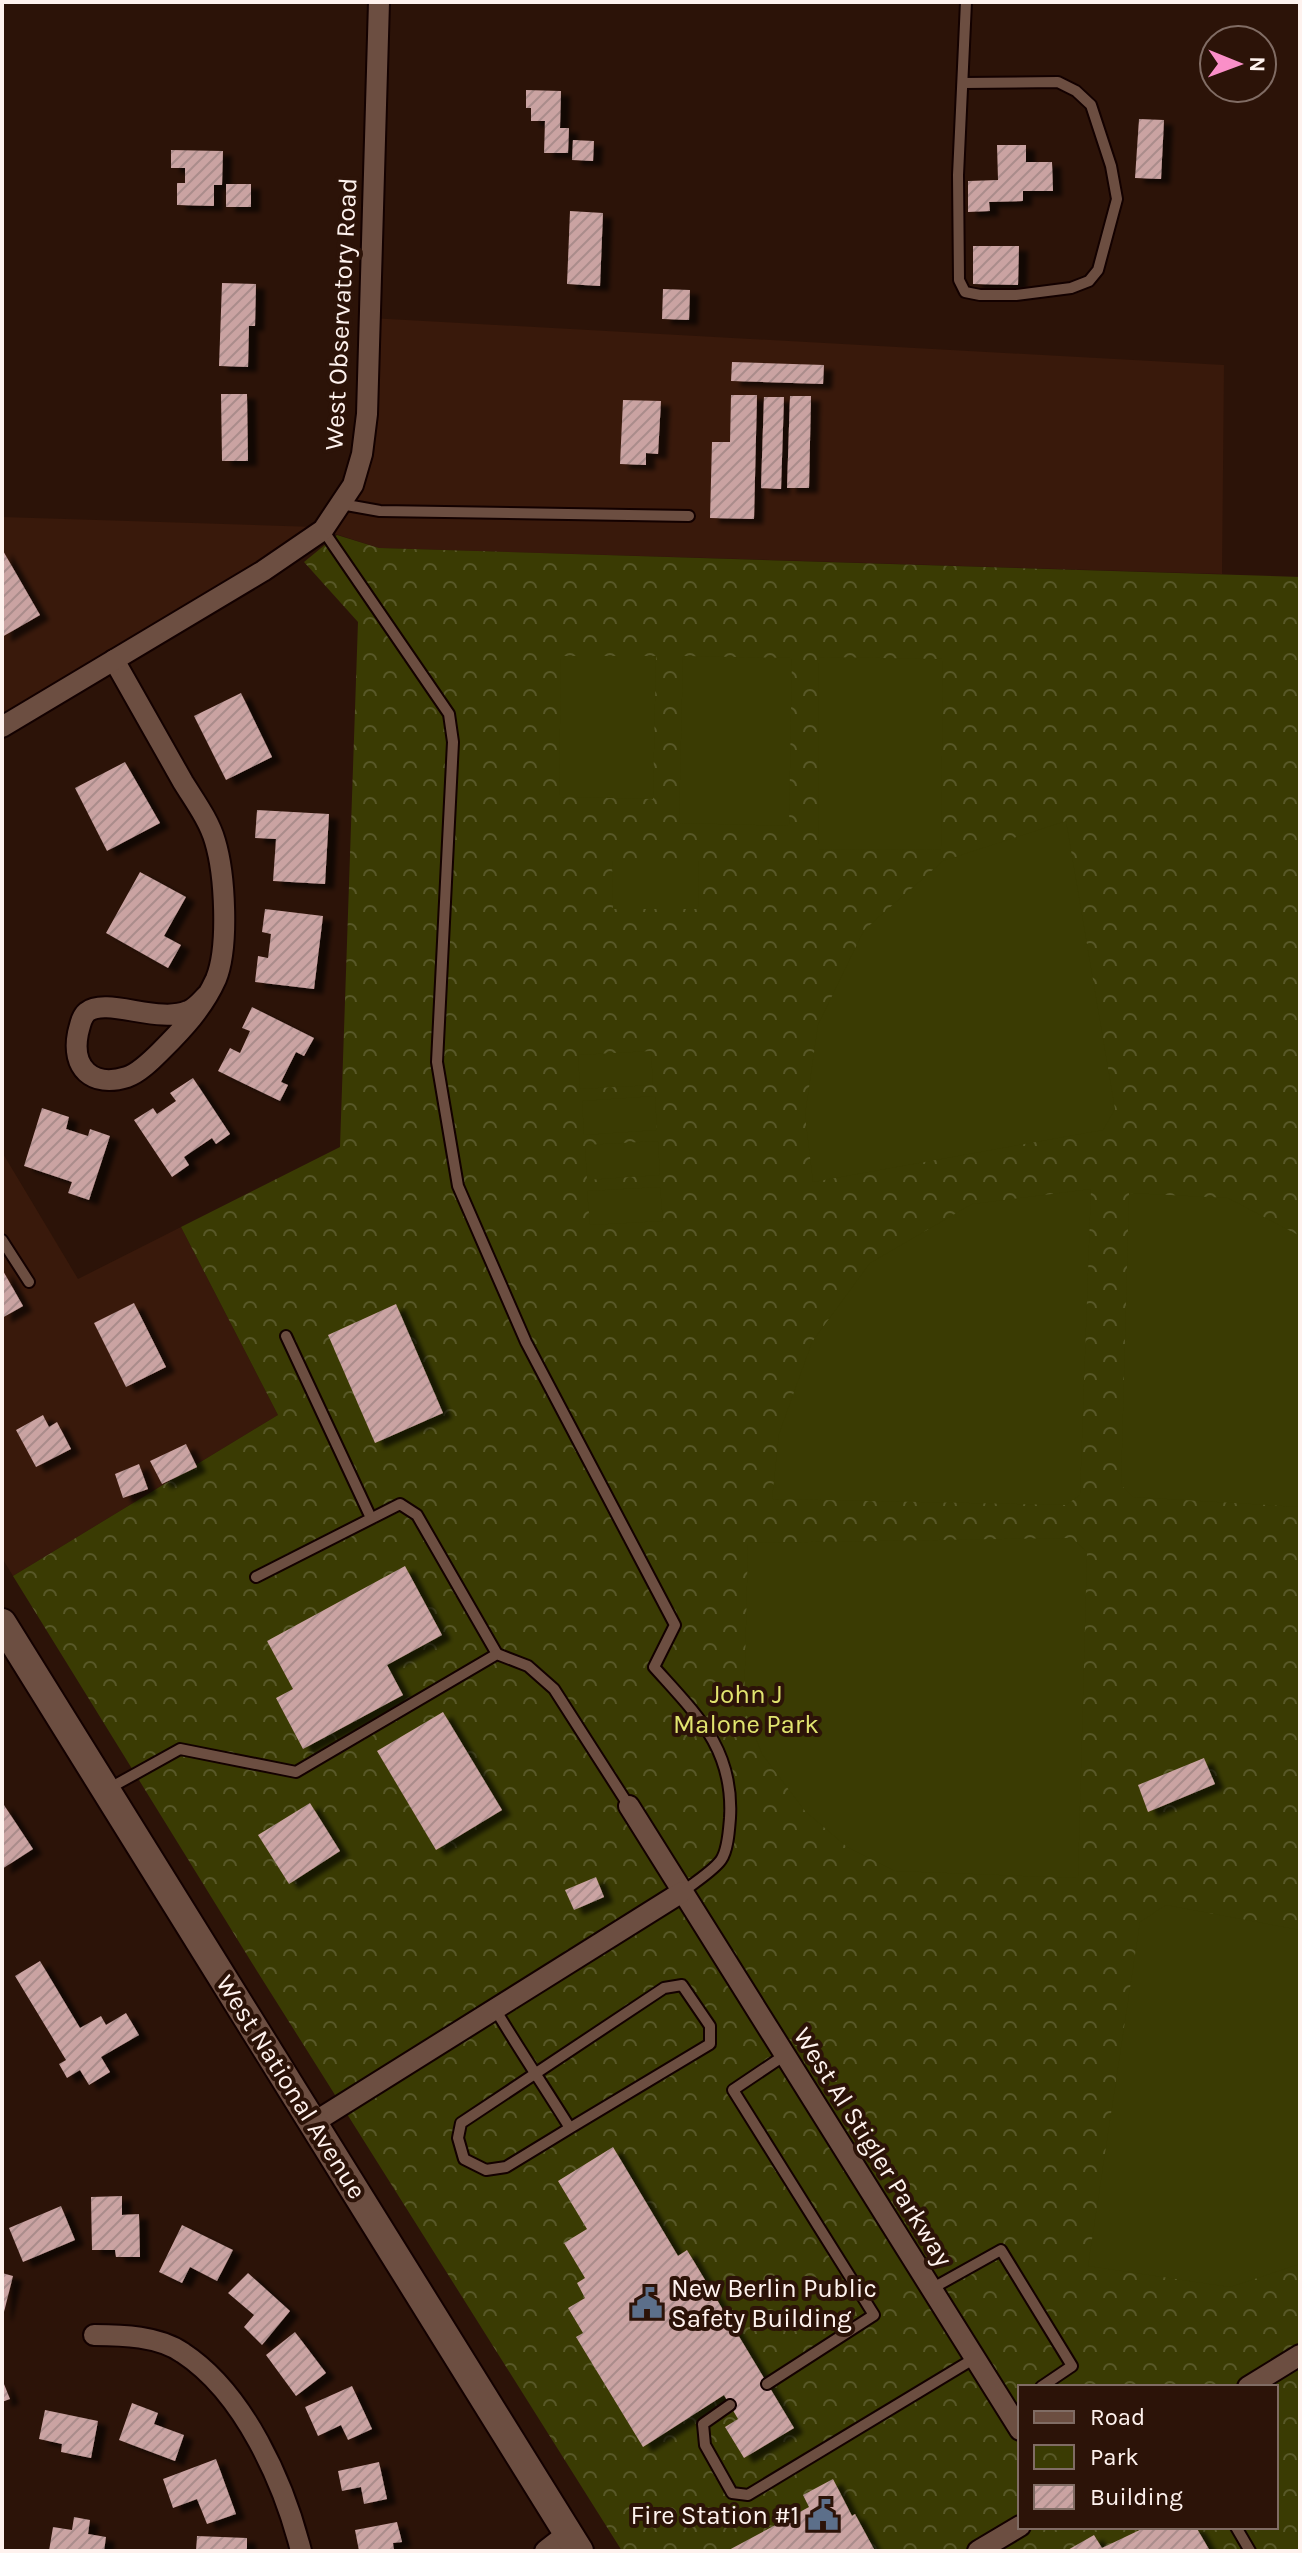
<svg xmlns="http://www.w3.org/2000/svg" width="1302" height="2553" font-family="Karla,sans-serif">
	<defs>
		<pattern id="park-crowns" width="20" height="18" patternUnits="userSpaceOnUse" patternTransform="scale(2)"><rect width="20" height="18" fill="#3a3b03"/><path d="M2 6a3 3 0 1 1 6 0M12 15a3 3 0 1 1 6 0" fill="none" stroke="#585828"/></pattern>
		<pattern id="building-hatch" width="6" height="6" patternUnits="userSpaceOnUse" patternTransform="scale(2)"><rect width="6" height="6" fill="#caa3a2"/><path d="M-1 1l2-2M0 6l6-6M5 7l2-2" fill="none" stroke="#aa8c8b"/></pattern>
		<filter id="shadow"><feDropShadow dx="9" dy="5" stdDeviation="2" flood-color="#0009"/></filter>
	</defs>
	<rect width="100%" height="100%" fill="#2c1308"/>
	<g fill="#39190b">
		<path d="M370,318L1224,365L1222,574L379,548L323,530L353,485Z"/>
		<path d="M2,517L315,527L289,546L2,718Z"/>
		<path d="M2,1152L78,1279L181,1227L278,1415L13,1576L2,1558Z"/>
	</g>
	<path fill="url(#park-crowns)" fill-rule="evenodd" d="M337,535L379,548L1300,577V2551H622L252,1963L13,1576L278,1415L181,1227L340,1147L358,622L304,562ZM1020,2387H1276V2527H1020Z"/>
	<g fill="#3a3b03">
		<path d="M561,656H656L653,799L559,797Z"/>
		<path d="M683,656L792,658L789,826L679,823Z"/>
		<path d="M819,657L943,659L941,850L818,849Z"/>
		<path d="M1066,821L1115,1109L1103,1130L813,1182L805,1115L818,1025L864,930L943,861Z"/>
		<path d="M612,860H699L698,909H613Z"/>
		<path d="M651,1051L653,1085L580,1089L578,1055Z"/>
		<path d="M655,1096L657,1130L584,1135L582,1101Z"/>
		<path d="M658,1141L660,1175L587,1180L585,1145Z"/>
		<path d="M660,1187L663,1221L590,1225L587,1191Z"/>
		<path d="M1091,1189L1080,1495L1066,1505L772,1499L779,1434L812,1342L870,1263L972,1204Z"/>
		<path d="M1129,1193L1228,1198L1300,1236V1507L1133,1497L1121,1485Z"/>
		<path d="M1072,1538L1087,1552L1078,1878L895,1871L847,1847L805,1811L762,1754L744,1708L748,1543Z"/>
		<path d="M1166,1905L1300,1930V2264L1230,2287L1088,2266L1140,1922Z"/>
	</g>
	<g fill="url(#building-hatch)" filter="url(#shadow)">
		<path d="M526,90L561,91L560,128H569L568,153H544L545,121H531V108H526Z"/>
		<path d="M1139,119L1164,120L1161,179L1135,178Z"/>
		<path d="M573,140L594,141L593,161L572,160Z"/>
		<path d="M997,145H1026V162H1052L1053,191H1023V201L989,202L990,211L968,212V181L998,180Z"/>
		<path d="M171,150L223,151L222,185H214V206L177,205V183H185V168H171Z"/>
		<rect x="226" y="184" width="25" height="23"/>
		<path d="M570,211L603,213L600,286L567,284Z"/>
		<path d="M973,246H1019L1018,285L973,284Z"/>
		<path d="M222,283L256,284L255,326H249L248,367L219,366Z"/>
		<path d="M663,289L690,290L689,320L662,319Z"/>
		<path d="M732,362L824,365L823,384L731,381Z"/>
		<path d="M221,394H247L248,461H222Z"/>
		<path d="M731,395H757L754,519L710,518L712,442H730Z"/>
		<path d="M790,396H811L809,488H787Z"/>
		<path d="M764,397H784L781,489L761,488Z"/>
		<path d="M623,400L661,401L658,454L646,453V465L620,464Z"/>
		<path d="M2,549L40,615L2,637Z"/>
		<path d="M241,693L272,757L226,780L194,716Z"/>
		<path d="M125,762L160,823L107,851L75,788Z"/>
		<path d="M257,810L329,814L325,884L273,881L276,839L255,838Z"/>
		<path d="M140,872L186,897L164,936L181,945L168,968L106,933Z"/>
		<path d="M265,909L323,916L314,989L255,982L258,956L268,958L271,934L262,932Z"/>
		<path d="M252,1007L314,1038L304,1056L296,1052L281,1082L288,1085L280,1101L218,1071L230,1048L240,1053L250,1031L242,1028Z"/>
		<path d="M193,1078L230,1134L216,1144L212,1138L184,1157L189,1165L172,1177L134,1120L153,1108L157,1114L176,1101L170,1093Z"/>
		<path d="M42,1108L69,1117L66,1129L88,1136L90,1129L110,1136L89,1200L68,1193L72,1182L24,1166Z"/>
		<path d="M2,1269L23,1306L2,1318Z"/>
		<path d="M134,1303L166,1367L126,1387L94,1323Z"/>
		<path d="M396,1304L443,1413L375,1443L328,1335Z"/>
		<path d="M43,1415L49,1427L57,1422L71,1449L36,1467L16,1430Z"/>
		<path d="M186,1444L197,1467L162,1484L150,1461Z"/>
		<path d="M139,1464L148,1489L123,1498L115,1474Z"/>
		<path d="M405,1566L442,1635L387,1665L403,1695L303,1749L276,1698L293,1689L267,1641Z"/>
		<path d="M443,1712L502,1810L436,1850L377,1751Z"/>
		<path d="M1204,1758L1215,1784L1148,1812L1138,1785Z"/>
		<path d="M2,1802L33,1849L2,1869Z"/>
		<path d="M310,1803L340,1851L289,1884L258,1835Z"/>
		<path d="M596,1877L604,1897L574,1910L565,1890Z"/>
		<path d="M40,1961L80,2028L101,2016L106,2025L126,2013L139,2035L101,2057L110,2072L89,2085L80,2070L67,2078L59,2064L66,2060L15,1976Z"/>
		<path d="M613,2147L678,2256L687,2250L794,2428L744,2458L725,2427L738,2419L724,2395L643,2447L576,2337L583,2333L568,2308L585,2298L577,2283L585,2278L564,2243L587,2229L558,2181Z"/>
		<path d="M122,2196V2215L139,2214L140,2257H116L115,2250H92L91,2197Z"/>
		<path d="M61,2206L75,2240L23,2262L9,2228Z"/>
		<path d="M182,2225L233,2250L217,2281L190,2267L182,2283L159,2272Z"/>
		<path d="M2,2273L13,2276L3,2316H2Z"/>
		<path d="M248,2273L290,2311L262,2345L244,2327L254,2315L228,2293Z"/>
		<path d="M295,2332L326,2373L296,2396L266,2355Z"/>
		<path d="M2,2379L10,2399L2,2402Z"/>
		<path d="M352,2386L372,2429L348,2440L341,2425L318,2436L305,2407Z"/>
		<path d="M132,2403L158,2413L154,2424L184,2435L175,2461L119,2440Z"/>
		<path d="M45,2410L98,2421L91,2458L61,2452L62,2444L39,2439Z"/>
		<path d="M216,2459L236,2514L207,2524L197,2499L173,2508L163,2479Z"/>
		<path d="M379,2462L387,2499L364,2504L361,2487L342,2491L338,2471Z"/>
		<path d="M833,2479L852,2516L855,2514L875,2551H727L809,2507L803,2495Z"/>
		<path d="M74,2517L90,2520L88,2534L106,2537L104,2551H49L53,2527L72,2530Z"/>
		<path d="M397,2522L402,2542L393,2543L394,2551H359L355,2530Z"/>
		<path d="M1146,2527H1196L1210,2551H1066L1094,2535L1102,2548Z"/>
		<path d="M197,2536L247,2538V2551H196Z"/>
	</g>
	<g fill="none" stroke-linecap="round" stroke-linejoin="round">
		<defs>
			<g id="service">
				<path d="M963,83L1058,82L1076,91L1091,105L1111,166L1117,199L1098,270L1089,281L1071,288L1016,295H980L965,292L959,280L958,175L966,2"/>
				<path d="M341,504L380,511L689,516"/>
				<path d="M323,530L449,714L453,742L437,1062L458,1186L526,1342L675,1625L654,1667C697,1715 734,1749 730,1818C729,1830 728,1850 721,1860C714,1870 693,1884 682,1892"/>
				<path d="M2,1240L29,1282"/>
				<path d="M286,1336L371,1518"/>
				<path d="M256,1577L400,1504L417,1515L497,1654"/>
				<path d="M108,1789L180,1749L296,1772L497,1654L528,1666L554,1689L629,1806"/>
				<path d="M495,2009C519,2049 545,2088 570,2128L710,2044V2026L682,1985L664,1988L461,2123L458,2138L464,2159L486,2170L506,2167L570,2128"/>
				<path d="M931,2289L1001,2250L1072,2366L1041,2387"/>
				<path d="M767,2384L874,2315L733,2090L785,2055"/>
				<path d="M730,2405L703,2424L705,2445L732,2493L748,2495L975,2358"/>
				<path d="M1236,2527L1250,2551"/>
			</g>
			<g id="minor">
				<path d="M114,660C137,701 160,741 183,782C194,800 209,820 215,841C225,874 229,947 216,979C203,1008 183,1029 161,1051C152,1060 139,1073 127,1077C92,1088 71,1068 78,1033C80,1026 81,1017 87,1012C106,997 159,1024 188,1011C196,1008 201,1001 207,995"/>
				<path d="M2,727L263,571L323,530L353,485L362,454L367,414L379,2"/>
				<path d="M629,1806L1020,2430"/>
				<path d="M313,2123L682,1892"/>
				<path d="M94,2335C122,2335 159,2336 183,2353C244,2393 284,2483 301,2551"/>
				<path d="M1248,2387L1300,2355"/>
				<path d="M545,2551L568,2533"/>
				<path d="M978,2551L1020,2526"/>
			</g>
			<path id="secondary" d="M2,1623L579,2551"/>
		</defs>
		<use href="#service" stroke="#130100" stroke-width="14"/>
		<use href="#minor" stroke="#130100" stroke-width="24"/>
		<use href="#secondary" stroke="#130100" stroke-width="32"/>
		<use href="#service" stroke="#6c4e41" stroke-width="10"/>
		<use href="#minor" stroke="#6c4e41" stroke-width="20"/>
		<use href="#secondary" stroke="#6c4e41" stroke-width="28"/>
	</g>
	<defs>
		<symbol id="civic-bare" viewBox="-9 -9 18 18"><path d="M-.6-6.5H3V-4.5H.6V-3L4-1V1h2V6H-6V1h2V-1L-.6-3ZM-1.2 2.5V6h2.4V2.5Z" fill="#5c6f8a" stroke="#2c1308" stroke-width="2.5" paint-order="stroke"/></symbol>
	</defs>
	<g fill-rule="evenodd">
		<use href="#civic-bare" x="625" y="2281" width="44" height="44"/>
		<use href="#civic-bare" x="801" y="2493" width="44" height="44"/>
	</g>
	<g text-anchor="middle" dominant-baseline="central" stroke-width="8" stroke-linejoin="round" paint-order="stroke">
		<g font-size="26" fill="#fef2ee" stroke="#2c1308">
			<text transform="translate(341 314) rotate(-87)">West Observatory Road</text>
			<text transform="translate(291 2087) rotate(58)">West National Avenue</text>
			<text transform="translate(873 2147) rotate(58)">West Al Stigler Parkway</text>
		</g>
		<g font-size="26" fill="#e1e46f" stroke="#2c1308">
			<text x="746" y="1694">John J<tspan x="746" dy="30">Malone Park</tspan></text>
		</g>
		<g font-size="26" fill="#fef2ee" stroke="#2c1308" text-anchor="start">
			<text x="671" y="2288">New Berlin Public<tspan x="671" dy="30">Safety Building</tspan></text>
			<text x="799" y="2515" text-anchor="end">Fire Station #1</text>
		</g>
	</g>
	<rect width="1302" height="2553" fill="none" stroke="#fef2ee" stroke-width="8"/>
	<rect x="1018" y="2385" width="260" height="144" fill="#2c1308" stroke="#806c64" stroke-width="2"/>
	<rect x="1034" y="2411" width="40" height="12" fill="#6c4e41" stroke="#806c64" stroke-width="2"/>
	<text x="1090" y="2425" font-size="24" fill="#fef2ee">Road</text>
	<rect x="1034" y="2445" width="40" height="24" fill="url(#park-crowns)" stroke="#806c64" stroke-width="2"/>
	<text x="1090" y="2465" font-size="24" fill="#fef2ee">Park</text>
	<rect x="1034" y="2485" width="40" height="24" fill="url(#building-hatch)" stroke="#806c64" stroke-width="2"/>
	<text x="1090" y="2505" font-size="24" fill="#fef2ee">Building</text>
	<g transform="translate(1238 64) rotate(91)"><circle r="38" fill="#2c1308" stroke="#806c64" stroke-width="2"/>
	<path d="M0-6L14 30L0 20L-14 30Z" fill="#fa8fc8"/>
	<text y="-12" font-size="22" font-weight="bold" text-anchor="middle" fill="#fef2ee">N</text>
	</g>
</svg>
